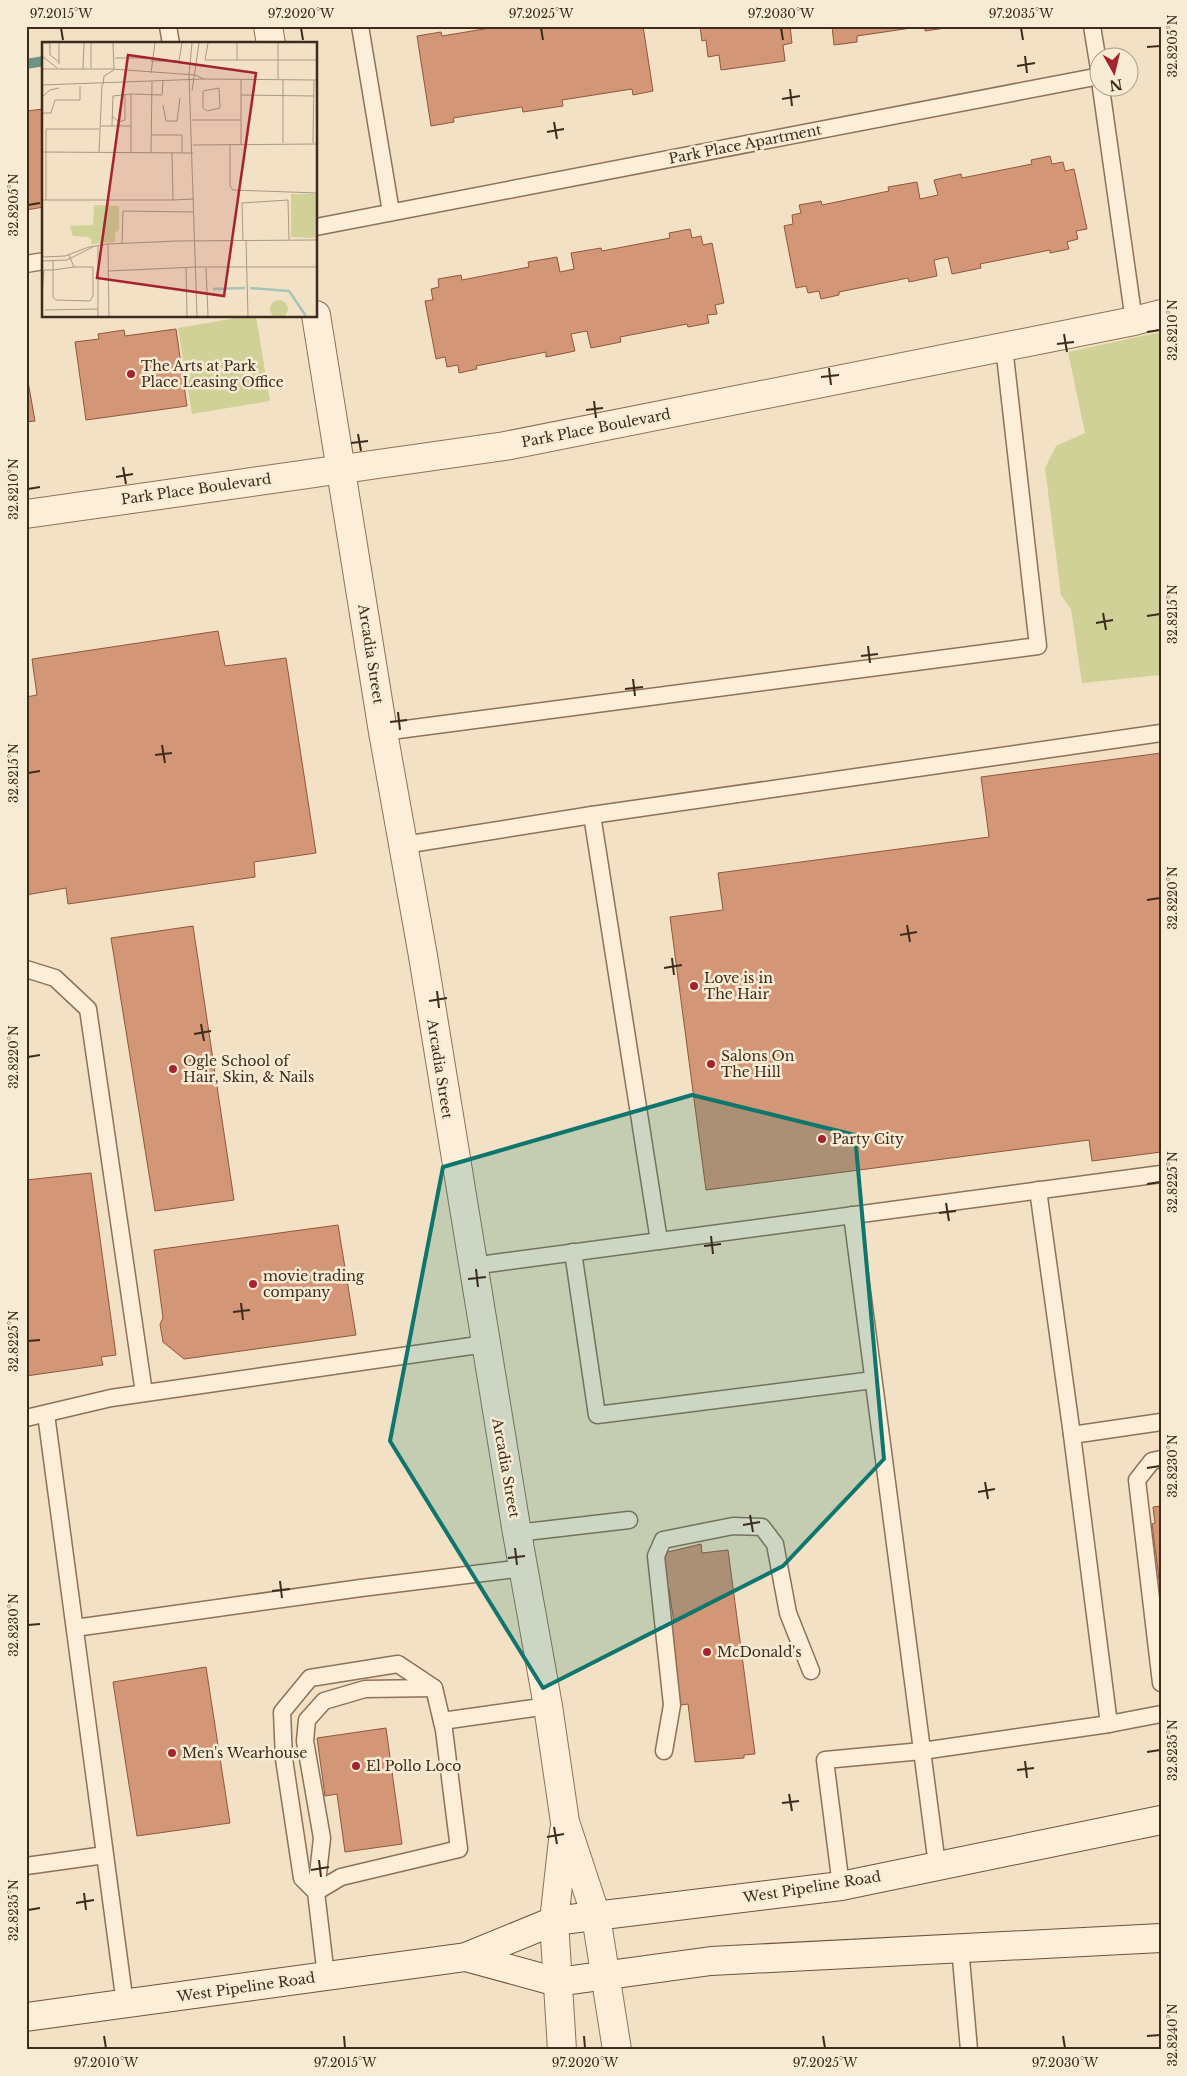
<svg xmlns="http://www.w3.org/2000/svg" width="1187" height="2076" font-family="'Libre Baskerville',serif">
	<rect width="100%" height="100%" fill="#f2e1c4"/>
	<g fill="#cfd197">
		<path d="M247,316H256L270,401L192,414L178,328Z"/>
		<path d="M1161,332V675L1082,683L1071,609L1061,595L1045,468L1056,446L1085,433L1068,352Z"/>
	</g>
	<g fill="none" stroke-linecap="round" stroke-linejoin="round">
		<path stroke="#6c9487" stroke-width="10" d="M26,64L44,61"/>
	</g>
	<g fill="#d39677" stroke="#90573c">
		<path d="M502,26H643L653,91L633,95L632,89L562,100L563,106L523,112L522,107L453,118L454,122L431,126L417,36L441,32L442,36Z"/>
		<path d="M700,26H790L792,43L783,45L785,61L721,70L719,55L708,57L706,40L702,41Z"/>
		<path d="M832,26H959L925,31V26L857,36V42L834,45Z"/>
		<path d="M44,109V207L26,210V111Z"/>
		<path d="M1050,156L1052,164L1063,162L1065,171L1074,169L1087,229L1076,231L1078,239L1067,242L1069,249L1050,253V250L980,264L981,268L952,274L948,257L934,260L937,276L909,282L908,278L839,292V295L821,299L819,291L808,293L806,286L796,288L784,226L793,224L792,215L801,213L799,205L821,201L822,205L889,191L888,187L917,182L920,199L938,195L934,180L961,174L962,178L1032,164L1031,160Z"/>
		<path d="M690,229L692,238L701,236L703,245L712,243L724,303L715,305L717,314L707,315L709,323L688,327L687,324L620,337L621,342L591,348L587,331L571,334L575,351L546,357V352L476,366L477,369L459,373L458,365L447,367L445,357L436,359L425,301L433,300L431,289L439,287L438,279L461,275L462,280L529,267L528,262L557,257L560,272L574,269L571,253L601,248L602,251L670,238L669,233Z"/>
		<path d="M176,329L187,406L86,420L75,342L99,339L98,334L124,330L125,336Z"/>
		<path d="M26,370L35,421L26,422Z"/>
		<path d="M218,631L225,666L286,658L316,853L254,862L255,877L68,904L66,888L26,895V697L37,695L32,659Z"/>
		<path d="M1161,753V1152L1092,1161L1089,1140L706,1190L670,917L723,910L718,873L989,837L981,777Z"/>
		<path d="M193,926L234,1200L155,1211L111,938Z"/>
		<path d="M91,1173L116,1355L101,1357L103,1365L26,1376V1180Z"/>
		<path d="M338,1225L356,1335L184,1359L163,1342L160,1324L163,1318L154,1250Z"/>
		<path d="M1161,1506V1609L1158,1587H1160L1152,1524L1155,1523L1153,1507Z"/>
		<path d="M701,1544L702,1553L728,1550L755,1754L744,1755V1758L695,1762L688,1704L673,1706L663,1624L674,1623L669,1589L664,1590L663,1548L668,1552Z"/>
		<path d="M206,1667L230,1823L137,1836L113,1682Z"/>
		<path d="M386,1728L402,1844L345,1852L337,1794L325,1796L317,1738Z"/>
	</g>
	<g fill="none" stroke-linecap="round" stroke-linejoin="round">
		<defs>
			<g id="service">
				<path d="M168,26L171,44"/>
				<path d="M360,26L391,212"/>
				<path d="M1092,26L1100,75"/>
				<path d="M1101,88L1134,321"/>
				<path d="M316,227L1100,76"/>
				<path d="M26,264L44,261"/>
				<path d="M383,732L1038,646L1004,347"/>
				<path d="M592,815L1161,733"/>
				<path d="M404,845L592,815L659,1241"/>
				<path d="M26,969L55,978L88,1009L144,1393"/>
				<path d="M1038,1190L1072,1435"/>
				<path d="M852,1215L937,1865"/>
				<path d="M573,1252L597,1415L873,1380"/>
				<path d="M472,1266L1161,1174"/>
				<path d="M46,1414L125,2004"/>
				<path d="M26,1418L111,1398L485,1344"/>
				<path d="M1161,1459L1152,1461L1137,1480L1161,1683"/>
				<path d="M517,1533L629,1520"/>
				<path d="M75,1628L361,1588L523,1568"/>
				<path d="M398,1664L434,1688L444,1730L459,1849L341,1877L316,1892L302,1878L284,1759L282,1712L310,1678Z"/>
				<path d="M442,1721L548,1706"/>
				<path d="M1109,1724L1161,1714"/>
				<path d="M664,1751L672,1705L656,1556L663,1540L733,1526L762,1527L775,1544L788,1613L811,1671"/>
				<path d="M26,1866L105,1855"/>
				<path d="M841,1886L825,1760L922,1751L1109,1724L1072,1435L1161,1422"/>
				<path d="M960,1947L969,2050"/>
				<path d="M326,1976L316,1892L322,1838L305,1741L307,1720L324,1701L365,1689L434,1688"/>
			</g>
			<g id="tertiary">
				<path d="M268,26L271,44"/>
				<path d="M316,315L383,732L423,956L517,1533L548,1706L565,1822L596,1916L617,2050"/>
				<path d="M26,514L505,446L1134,321L1161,314"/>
				<path d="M562,2050L554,1921L564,1831"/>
			</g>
			<g id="secondary">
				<path d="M466,1957L557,1982L711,1961L1161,1938"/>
				<path d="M26,2017L466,1957L554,1921L841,1886L1161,1820"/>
			</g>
		</defs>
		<use href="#service" stroke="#8e7158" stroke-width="19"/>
		<use href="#tertiary" stroke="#8e7158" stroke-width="30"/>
		<use href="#secondary" stroke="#70523c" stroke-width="30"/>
		<use href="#service" stroke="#fceed8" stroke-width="16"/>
		<use href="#tertiary" stroke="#fceed8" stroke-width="28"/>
		<use href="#secondary" stroke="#fceed8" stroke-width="28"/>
	</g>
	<path fill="#0f766e" fill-opacity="0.2" stroke="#0f766e" stroke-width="4" stroke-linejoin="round" d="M692,1095L855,1135L884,1459L783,1566L543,1688L390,1441L443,1167Z"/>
	<path fill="none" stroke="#3d2b1e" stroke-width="2" d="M61,28L63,40M301,28L303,40M541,28L543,40M781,28L783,40M1021,28L1023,40M1147,47L1160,46M1025,56L1027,73M1017,66L1035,63M790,89L792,106M782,99L800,96M554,122L557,139M547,132L564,129M28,205L40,203M1147,332L1160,330M1064,334L1067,352M1057,344L1074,342M829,368L831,385M821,377L839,375M594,401L596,418M586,410L603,408M358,434L361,451M351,443L368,441M123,467L126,484M116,477L133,474M28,489L40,487M1103,613L1106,630M1147,616L1160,614M1096,623L1113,620M868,646L870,663M861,656L878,654M633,679L635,696M625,689L643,687M398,712L400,730M390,722L407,720M162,745L165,763M155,755L172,753M28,773L40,771M1147,900L1160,898M907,925L910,942M900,935L917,932M672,958L674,975M664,968L682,965M437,991L439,1008M429,1001L447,998M201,1024L204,1041M194,1034L211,1031M28,1057L40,1055M1147,1184L1160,1182M946,1203L949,1221M939,1213L956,1211M711,1236L713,1254M704,1246L721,1244M476,1269L478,1287M468,1279L486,1277M241,1303L243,1320M233,1312L250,1310M28,1341L40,1340M1147,1468L1160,1466M985,1482L988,1499M978,1492L995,1489M750,1515L753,1532M743,1525L760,1522M515,1548L517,1565M508,1558L525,1556M280,1581L282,1598M272,1591L290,1589M28,1625L40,1624M1147,1752L1160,1750M1025,1761L1027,1778M1017,1770L1034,1768M789,1794L792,1811M782,1803L799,1801M554,1827L557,1844M547,1837L564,1834M319,1860L321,1877M311,1870L329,1867M84,1893L86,1910M76,1903L94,1900M28,1910L40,1908M104,2036L106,2048M344,2036L345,2048M584,2036L585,2048M823,2036L825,2048M1063,2036L1065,2048M1147,2036L1160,2035"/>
	<g fill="#a3232e" stroke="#f8ebd4" stroke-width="2">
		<circle cx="131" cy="374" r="5"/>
		<circle cx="694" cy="986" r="5"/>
		<circle cx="711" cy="1064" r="5"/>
		<circle cx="173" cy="1069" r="5"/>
		<circle cx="822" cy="1139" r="5"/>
		<circle cx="253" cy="1284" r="5"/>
		<circle cx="707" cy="1652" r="5"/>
		<circle cx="172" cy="1753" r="5"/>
		<circle cx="356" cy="1766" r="5"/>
	</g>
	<g text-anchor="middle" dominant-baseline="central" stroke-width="5" stroke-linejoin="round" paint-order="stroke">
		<g font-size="14" fill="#3d2b1e" stroke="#f8ebd4">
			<text transform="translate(745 144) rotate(-11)">Park Place Apartment</text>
			<text transform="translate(596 428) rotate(-11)">Park Place Boulevard</text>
			<text transform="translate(196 489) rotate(-8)">Park Place Boulevard</text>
			<text transform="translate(371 654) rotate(81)">Arcadia Street</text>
			<text transform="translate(440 1069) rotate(81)">Arcadia Street</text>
			<text transform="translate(506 1468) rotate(80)">Arcadia Street</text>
			<text transform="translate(812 1887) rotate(-9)">West Pipeline Road</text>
			<text transform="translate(246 1987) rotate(-8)">West Pipeline Road</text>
		</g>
		<g font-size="14" fill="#3d2b1e" stroke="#f8ebd4" text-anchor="start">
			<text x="141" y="366">The Arts at Park<tspan x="141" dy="16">Place Leasing Office</tspan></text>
			<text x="704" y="978">Love is in<tspan x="704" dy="16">The Hair</tspan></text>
			<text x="721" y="1056">Salons On<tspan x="721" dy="16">The Hill</tspan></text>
			<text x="183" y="1061">Ogle School of<tspan x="183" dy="16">Hair, Skin, &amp; Nails</tspan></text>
			<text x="832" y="1139">Party City</text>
			<text x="263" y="1276">movie trading<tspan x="263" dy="16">company</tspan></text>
			<text x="717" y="1652">McDonald's</text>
			<text x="182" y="1753">Men's Wearhouse</text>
			<text x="366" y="1766">El Pollo Loco</text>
		</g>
	</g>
	<g transform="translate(42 42)">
		<rect width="275" height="275" fill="#f2e1c4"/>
		<path d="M249,152H275V196L249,195ZM52,163L77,164V188L73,191V200L49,202L50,198L46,195L31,194L28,184L51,183ZM228 267a9 9 0 1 1 18 0a9 9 0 1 1-18 0Z" fill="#cfd197"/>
		<path fill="none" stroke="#a6c5b9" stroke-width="2.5" d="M208,246L247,249L264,274M171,247L203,246"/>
		<path fill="none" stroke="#aa9882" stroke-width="1" d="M0,1H8V13L17,20M17,1V22M71,1L72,27M150,1L147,33L155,274M166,1L163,18H195M195,1V18H275M0,14L15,26M73,16H110M109,19H137L140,1M49,26V1M0,27H70L153,33L162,37M41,27L42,1M109,31L113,1M236,37V1M241,37V101M0,43L162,37L275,38M61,43L62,34L72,28M177,46L178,66L165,69L161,66V49ZM150,49L157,1M199,53L272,54M0,55L8,48L17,46M121,63L124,79H135L138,56M0,71H9L13,58H38V44M70,74L77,80L83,78V53M150,78H199M59,84H89V52L120,53L121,39M70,84L71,54L89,52M89,84V111M110,93H140V111M271,101L272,38M188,102V144L191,148L275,151M199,102V37M151,103L275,102M0,110L151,111M57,110L60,43M109,111L110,40M130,111L131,158L152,157M0,158H4V87H57M4,158H131M0,167V215M204,198L206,274M201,199L200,161L246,158L247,198M66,202L67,274M80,202L81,169L152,170M56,204V274M27,213L32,225L11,228V255L14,258L48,259L51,254V225H32M0,215L23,214L47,205L66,202L135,199L275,198M0,219L25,218L51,205M144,225L145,274M164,226L166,274M66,229L154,225H275M0,253L2,228H11V219M3,268L56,267"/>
		<path fill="#a3232e" fill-opacity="0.15" stroke="#a3232e" stroke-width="2.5" d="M86,13L214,31L182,254L55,236Z"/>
		<rect width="275" height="275" fill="none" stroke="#3d2b1e" stroke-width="2.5"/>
	</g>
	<rect width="1187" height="2076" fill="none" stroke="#f8ebd4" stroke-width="55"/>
	<g transform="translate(1114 72) rotate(172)"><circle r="24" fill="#f8ebd4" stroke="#ad9e8b"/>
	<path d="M0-4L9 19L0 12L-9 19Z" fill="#a3232e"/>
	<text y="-8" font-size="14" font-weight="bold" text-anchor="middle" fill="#3d2b1e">N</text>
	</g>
	<rect x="28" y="28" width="1132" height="2020" fill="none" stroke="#3d2b1e" stroke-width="2"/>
	<g font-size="12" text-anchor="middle" fill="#3d2b1e">
		<text x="61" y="18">97.2015°W</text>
		<text x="301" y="18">97.2020°W</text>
		<text x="541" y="18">97.2025°W</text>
		<text x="781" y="18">97.2030°W</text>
		<text x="1021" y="18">97.2035°W</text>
		<text transform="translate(1173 46) rotate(-90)" y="4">32.8205°N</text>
		<text transform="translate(14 205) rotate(-90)" y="4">32.8205°N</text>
		<text transform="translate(1173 330) rotate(-90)" y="4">32.8210°N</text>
		<text transform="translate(14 489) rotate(-90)" y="4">32.8210°N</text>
		<text transform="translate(1173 614) rotate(-90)" y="4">32.8215°N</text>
		<text transform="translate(14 773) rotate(-90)" y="4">32.8215°N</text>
		<text transform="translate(1173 898) rotate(-90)" y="4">32.8220°N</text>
		<text transform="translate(14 1057) rotate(-90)" y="4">32.8220°N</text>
		<text transform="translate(1173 1182) rotate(-90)" y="4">32.8225°N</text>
		<text transform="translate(14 1341) rotate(-90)" y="4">32.8225°N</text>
		<text transform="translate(1173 1466) rotate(-90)" y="4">32.8230°N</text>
		<text transform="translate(14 1625) rotate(-90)" y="4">32.8230°N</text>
		<text transform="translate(1173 1750) rotate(-90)" y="4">32.8235°N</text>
		<text transform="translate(14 1910) rotate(-90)" y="4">32.8235°N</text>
		<text transform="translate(1173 2035) rotate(-90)" y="4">32.8240°N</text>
		<text x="106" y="2067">97.2010°W</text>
		<text x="345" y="2067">97.2015°W</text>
		<text x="585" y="2067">97.2020°W</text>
		<text x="825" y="2067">97.2025°W</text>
		<text x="1065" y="2067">97.2030°W</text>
	</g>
</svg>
